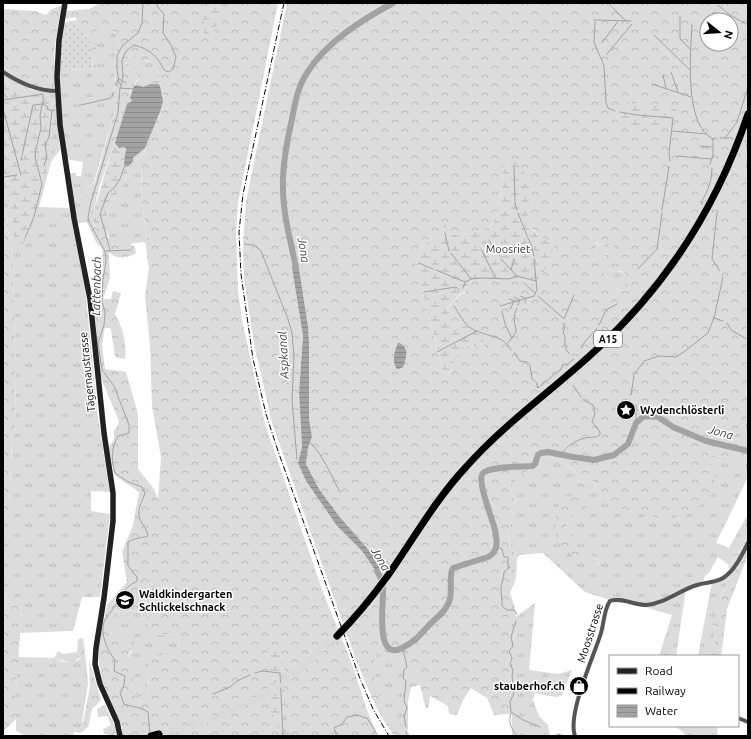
<svg xmlns="http://www.w3.org/2000/svg" width="751" height="739" font-family="Ubuntu,sans-serif">
	<defs>
		<pattern id="grass-tufts" width="24" height="20" patternUnits="userSpaceOnUse"><rect width="24" height="20" fill="#dcdcdc"/><path d="M3 7l-1-3M5 7V3M7 7l1-3M15 17l-1-3M17 17v-4M19 17l1-3" fill="none" stroke="#bbb"/></pattern>
		<pattern id="forest-crowns" width="20" height="18" patternUnits="userSpaceOnUse"><rect width="20" height="18" fill="#dcdcdc"/><path d="M2 6a3 3 0 1 1 6 0M12 15a3 3 0 1 1 6 0" fill="none" stroke="#bbb"/></pattern>
		<pattern id="wetland-marsh" width="20" height="14" patternUnits="userSpaceOnUse"><rect width="20" height="14" fill="#dcdcdc"/><path d="M1 5h8M5 5V1M11 12h8M15 12V8" fill="none" stroke="#bbb"/></pattern>
		<pattern id="park-dots" width="8" height="8" patternUnits="userSpaceOnUse"><rect width="8" height="8" fill="#dcdcdc"/><path d="M2 2h.1M6 6h.1" fill="none" stroke="#bbb" stroke-width="1.8" stroke-linecap="round"/></pattern>
		<pattern id="water-rules" width="6" height="5" patternUnits="userSpaceOnUse"><rect width="6" height="5" fill="#a3a3a3"/><path d="M0 2.5h6" fill="none" stroke="#8b8b8b"/></pattern>
	</defs>
	<rect width="100%" height="100%" fill="#fff"/>
	<g fill="url(#grass-tufts)" fill-rule="evenodd">
		<path d="M104,28L117,33L119,45L115,55L114,87L116,107L94,182L85,190L88,200L85,218L87,222L76,224L68,173H76V176H81L83,162L66,159L62,127L59,70L92,69V75L96,77L95,31Z"/>
		<path d="M135,55C153,65 156,59 160,81L137,82L139,78L126,65L127,59L131,56Z"/>
		<path d="M3,73L15,80V84L21,86L26,92H55L60,150L51,162L39,207L69,208L85,287L98,418L110,492L91,491V511L110,514L100,597H82L73,631L20,633L22,609L3,598V512L9,511L12,439L16,424L13,258L3,202Z"/>
		<path d="M748,114V172L747,171L736,173L729,164Z"/>
		<path d="M146,149L145,155L141,161L142,201L147,240L146,244L143,242L130,244H109L107,242L109,237L107,232V214L109,208L122,186L128,172Z"/>
		<path d="M607,239L614,244V249L603,257L592,260L598,249L595,245L597,241L598,247Z"/>
		<path d="M606,269C610,269 613,271 616,271C619,272 621,271 623,272C630,275 630,285 627,290C615,292 615,287 610,279C608,276 605,274 603,273Z"/>
		<path d="M748,421V445L731,440L728,436Z"/>
		<path d="M708,455L748,460V477L716,543L729,548L748,514V538L729,565L718,557L709,573L705,576L702,584L686,589L676,656H659L672,615L631,603L610,601L607,599L585,592L543,553L519,555L517,559L508,538L515,505L510,485L529,470L536,468L542,457L557,459L577,473L576,480L584,483L592,480L601,497ZM559,504L572,513L566,527L576,548L600,560L598,565L571,554Z"/>
		<path d="M732,570L719,603L715,649L722,650L721,656H698L712,582L717,581Z"/>
		<path d="M148,601L147,614L152,635L178,634L179,650L149,662L148,703L139,701L132,685L134,677L127,658L135,647L124,637L114,634L107,624L118,609C134,611 137,614 148,601Z"/>
		<path d="M535,603L529,670L558,674L572,670L562,696L555,697L535,693L533,700L539,716L548,725L550,736H512V686L509,661L516,627V617Z"/>
		<path d="M382,651L416,670L420,685L411,687L408,701V731L392,717L386,724L376,707L382,704C376,689 371,672 376,655L377,652Z"/>
		<path d="M85,653L88,683L82,722L89,724L88,727L81,733L74,732V736L24,735L16,731V689L18,657L54,658L63,662L78,660Z"/>
		<path d="M675,726H717L718,736H687Z"/>
	</g>
	<g fill="url(#forest-crowns)" fill-rule="evenodd">
		<path d="M100,3H278L238,203L236,230L238,290L242,320L265,424L324,595L352,664L367,710L376,731V736H122V728L103,683L99,665V645L107,605L127,582L122,552L133,525L139,492L114,475L109,447L114,439V430L117,427L119,421L99,373L94,299L98,291L103,271L102,249L96,242L85,218L88,200L85,190L95,182L116,107L114,87L115,55L119,45L117,33L104,28L96,31V78L92,75L93,60L87,36L78,29L76,17L64,19L66,11L89,9ZM135,55L140,61L148,60L157,67L164,101L162,112L154,126L145,155L141,161L142,201L147,240L146,244L148,265L149,267L145,296L150,346L152,406L161,457L158,499L154,489L138,469V414L126,372L105,369L102,345L105,327L111,329L115,357L125,359C127,345 123,327 115,314L121,293L113,291L111,299H103L110,278L109,252C115,260 128,258 136,253L135,247L130,244H109L107,232L102,229H97L93,223V214L99,188L130,96V90L139,78L137,73L133,72L126,65L127,59L131,56ZM147,601V614L149,633L152,635L178,634L179,650L151,658L149,662L148,703L139,701L132,685C136,671 136,669 127,658L130,652L136,647L133,637C118,637 115,635 107,624L118,609C133,611 137,614 147,601Z"/>
		<path d="M287,3H748V114L729,164L736,173L747,171L748,172V375L746,396H748V421L728,437L731,440L748,445V460L708,455L716,471L712,492L707,502L668,520L629,511L612,506L601,497L592,480L584,483L576,480V472L557,459L542,457L536,468L529,470L510,485L515,505L508,538L517,559L516,579L510,593L516,611V627L509,661L512,686V714L494,715L487,698L471,688L463,700L457,715L449,714L448,706L430,696L429,706L426,709L416,670L382,651L377,652L376,655C371,672 376,689 383,704L376,707L356,660L272,423L254,344L244,279L243,247L244,244L243,242L246,201ZM707,20H731V44H707ZM504,164L529,185L527,213L529,226L543,239L538,285L517,278L494,281H487L475,278L467,286L465,293L461,294L447,308L452,314L455,326L457,328L468,325L478,332L479,349L470,345L462,347L456,357L450,374L443,371L417,270C419,226 449,239 479,231C485,229 490,227 494,222C501,209 502,179 504,164ZM607,239L608,242L614,245V249L603,257L592,260L593,258L598,256V253H596L598,249L595,245L597,241L600,250L605,245ZM292,268H299L308,327L309,343V419L312,437L308,448L306,464L319,489L339,516L373,555L381,572L380,576L362,551L337,526L306,481L298,463L302,447L299,392L303,336ZM606,269C610,269 613,271 616,271C623,272 617,269 623,272C630,275 630,285 627,290C610,293 615,278 603,273Z"/>
		<path d="M62,5L56,38L54,55L56,91L27,87L32,90L42,91L40,94L26,92L21,86L15,84V80L3,72V9L35,11L46,15L49,12L50,10Z"/>
		<path d="M3,202L13,258L16,424L12,439L9,512H3Z"/>
		<path d="M565,496L581,497L586,505L588,515L572,513L566,527L576,548L600,560L597,565L571,554L556,539C555,522 554,510 565,496Z"/>
		<path d="M748,538V555L727,609L722,650L715,649L713,624L719,603L732,570L728,567Z"/>
		<path d="M3,598L22,609L16,689V719L3,732Z"/>
		<path d="M83,638L85,653C75,663 68,663 54,658L58,651L63,654L77,652L78,639Z"/>
		<path d="M89,659L101,700L92,709L89,724L83,723L90,686Z"/>
		<path d="M105,705L115,726L116,736L104,734L103,729L111,725L107,716L98,717L97,709Z"/>
		<path d="M392,717C400,721 407,729 410,736H394L386,724Z"/>
	</g>
	<g fill="url(#wetland-marsh)" fill-rule="evenodd">
		<path d="M205,3H226V5C224,11 212,37 208,40L206,39L203,29Z"/>
		<path d="M3,75C8,79 11,85 17,88C27,96 41,94 54,94L58,143L49,163L36,214L29,232L19,253L3,182Z"/>
		<path d="M157,81H160L164,101L162,112L154,126L150,143L146,149L128,172L122,186L109,208L107,214V232L102,229H97L92,219L93,214L127,99L130,96L131,88L137,82ZM150,84L160,112L145,148L132,159L124,163L126,151L124,147L132,99L137,85L145,87Z"/>
		<path d="M640,99L641,103C650,107 657,101 664,109L669,108L677,110V116L674,126L649,129L617,123L625,106L629,101L634,105Z"/>
		<path d="M513,160L520,163C523,170 528,179 529,187C530,219 518,227 555,245L538,285L517,278L495,281H487L475,278L467,286L465,292L460,294L447,308L452,314L455,326L457,328L468,325L478,332L483,333L484,348L479,349L470,345L462,347L456,357L450,374L443,371L417,270C419,226 449,239 479,231C485,229 491,227 494,222C501,209 502,179 504,164Z"/>
		<path d="M269,644L272,645L278,654L284,667L285,702L289,736H279L278,728L266,699L270,676L267,653Z"/>
	</g>
	<path fill="url(#park-dots)" d="M76,20C79,30 80,29 86,36C95,45 93,57 92,69L59,70L61,37L64,23Z"/>
	<g fill="url(#water-rules)">
		<path d="M150,84H158L160,86L163,101L160,112L145,148L133,158V161L130,165L126,167L124,163L126,149L124,147L119,148L115,143L127,104L132,101L130,98L134,86L137,85L144,87Z"/>
		<path d="M295,262L299,268L308,327L309,343V419L312,437L308,448L306,464L319,489L339,516L373,555L380,569V577L362,551L337,526L306,481L298,463L302,447L299,392L303,336L292,268Z"/>
		<path d="M398,343H400C402,345 406,347 406,351C407,354 406,354 406,357C404,364 405,369 397,369C391,362 395,350 398,343Z"/>
	</g>
	<g fill="none" stroke-linecap="round" stroke-linejoin="round">
		<g stroke="#a3a3a3" stroke-width="1">
			<path d="M608,3L625,20"/>
			<path d="M718,5L730,15L748,25"/>
			<path d="M680,16V39L690,49"/>
			<path d="M594,20L631,21"/>
			<path d="M595,22L594,42L604,66L606,103L608,108L615,111"/>
			<path d="M692,24C691,51 683,125 713,139"/>
			<path d="M654,35L691,71"/>
			<path d="M602,43L618,21"/>
			<path d="M607,54L632,24"/>
			<path d="M671,72L678,92"/>
			<path d="M663,75L666,88"/>
			<path d="M118,78L126,83"/>
			<path d="M652,84L691,97"/>
			<path d="M116,85L118,80"/>
			<path d="M121,85L119,83L117,69V55L123,45L138,33L142,23L143,3"/>
			<path d="M120,88L133,89"/>
			<path d="M3,92L7,98"/>
			<path d="M112,96L114,92"/>
			<path d="M3,100L43,94V104L33,105L21,160"/>
			<path d="M81,105L111,98"/>
			<path d="M3,109L21,175"/>
			<path d="M620,112L637,115L673,118L669,153L670,161"/>
			<path d="M672,131L707,134"/>
			<path d="M720,138H732"/>
			<path d="M725,138L737,122L748,87"/>
			<path d="M745,141L748,142"/>
			<path d="M700,146L712,147"/>
			<path d="M677,156L711,159"/>
			<path d="M710,164L713,155V139L716,138"/>
			<path d="M44,166L47,157L45,145L49,137L52,111"/>
			<path d="M514,167L515,202L517,210"/>
			<path d="M4,177L17,175"/>
			<path d="M702,205L701,202C708,192 712,180 712,168"/>
			<path d="M662,210L669,167"/>
			<path d="M518,213L527,236L531,244L534,256"/>
			<path d="M717,213L712,259L720,271"/>
			<path d="M445,226V227"/>
			<path d="M445,233L449,251"/>
			<path d="M25,238L34,217L42,184L35,157L36,149L41,128L40,116L42,105L43,104L48,107L47,109L53,111L54,110"/>
			<path d="M489,240L495,251L500,256"/>
			<path d="M244,244L254,245L261,251L288,319L292,333L294,357L292,401L297,459"/>
			<path d="M481,249L495,277"/>
			<path d="M110,250L100,214L108,193L115,187L120,179L125,165"/>
			<path d="M519,250H532"/>
			<path d="M106,251L131,250"/>
			<path d="M451,253L471,279"/>
			<path d="M501,259L517,276"/>
			<path d="M419,263L433,269"/>
			<path d="M638,269L657,249L662,213"/>
			<path d="M436,270L465,282L471,279L483,278L509,279L517,276L536,281"/>
			<path d="M511,270L514,259"/>
			<path d="M524,283L535,293"/>
			<path d="M463,288L465,283"/>
			<path d="M424,292L456,287L459,290"/>
			<path d="M520,296L525,298"/>
			<path d="M538,296L564,319L574,295"/>
			<path d="M514,297L520,300L518,305"/>
			<path d="M509,299L514,301"/>
			<path d="M525,303L526,298"/>
			<path d="M454,306C459,313 464,324 471,328C485,337 503,334 511,350"/>
			<path d="M500,306L534,296L537,290L534,259"/>
			<path d="M510,309L514,302"/>
			<path d="M502,312L506,327L512,338"/>
			<path d="M714,318L723,321"/>
			<path d="M564,323V330L563,333L565,335C565,343 563,349 570,354"/>
			<path d="M727,323L731,330L748,340"/>
			<path d="M599,325L606,310L617,304"/>
			<path d="M508,343L516,332C515,321 512,318 517,308"/>
			<path d="M581,348C584,341 592,335 597,328"/>
			<path d="M437,352L477,331"/>
			<path d="M514,353L520,361L527,362L530,365L532,379L537,383V387L538,388L561,369"/>
			<path d="M561,370V369L563,365H567L574,359"/>
			<path d="M573,385L581,397"/>
			<path d="M631,395L634,375L644,361L659,356L676,357L685,351L708,333L714,318L723,277"/>
			<path d="M636,405V423"/>
			<path d="M309,442C321,450 333,480 340,492"/>
			<path d="M561,454C566,447 576,440 585,438C590,437 596,438 600,435V432L592,422L595,414L593,405L584,400"/>
			<path d="M497,547L502,549L504,557H508V567H510L504,572C504,578 501,585 501,589C501,595 502,599 502,606L507,610H514L517,614"/>
			<path d="M516,621L511,637L513,646L509,651L512,658L510,664L513,670L512,676L514,693L510,702L511,712L523,720L540,727"/>
			<path d="M403,648L407,667L404,670L403,678L406,681L404,701L407,708L404,717L406,727"/>
			<path d="M255,673L262,671L280,673L283,736"/>
			<path d="M213,694L230,687L237,681L250,675"/>
			<path d="M511,713C508,723 511,728 517,736"/>
			<path d="M406,731L407,736"/>
			<path d="M150,733L148,712C141,707 132,707 124,704L120,693L124,685L125,676L114,671L115,660C107,650 100,634 104,622C106,616 112,611 115,606C121,594 125,587 137,581V577L128,566V542C134,538 141,538 148,536C147,528 140,523 139,515C138,507 143,500 145,493L142,487L128,482L115,473C111,458 111,450 118,436L129,433V425L114,386L102,370L98,343L104,325L105,312L102,302L103,279L106,261L105,251L89,222L88,217L91,202L118,113L120,88L123,78L122,60L126,51L134,45C150,49 157,56 164,70L169,72L173,69L176,57L171,45L163,33L164,14L157,6V3"/>
			<path d="M557,734L565,736"/>
			<path d="M336,736V733L334,728L342,724L347,717L359,715L362,717L367,718L378,736"/>
		</g>
		<g stroke="#a3a3a3" stroke-width="6">
			<path d="M296,268C291,242 283,215 283,188C282,165 287,141 292,119C295,103 298,86 307,73C326,42 362,20 393,3"/>
			<path d="M377,571C380,576 383,581 383,588C384,601 374,663 402,648C416,641 420,635 430,624C435,619 441,615 445,609C456,596 447,578 453,568L488,557C499,551 497,541 495,530C493,520 476,480 483,473C490,466 523,467 533,466L535,464L538,455L541,453L548,452L573,457L594,460L614,455L628,444L636,423L643,417L647,416L658,417L673,427L706,441L748,451"/>
		</g>
		<path stroke="#d9d9d9" stroke-width="7" stroke-dasharray="7 3.5" stroke-linecap="butt" d="M159,734C173,730 189,727 203,722C254,706 299,674 337,636"/>
		<defs>
			<g id="highway">
				<path d="M337,636C356,617 373,596 389,574C414,538 436,499 466,467C505,423 553,390 596,350C667,285 718,204 748,114"/>
				<path d="M151,736L159,734"/>
			</g>
		</defs>
		<use href="#highway" stroke="#dbdbdb" stroke-width="9"/>
		<g stroke="#555" stroke-width="4">
			<path d="M3,72C20,83 37,91 58,91"/>
			<path d="M738,718L748,722"/>
			<path d="M575,736C567,714 594,656 601,633C604,623 604,609 610,601C619,597 635,605 646,605C664,604 680,590 697,585C706,582 715,583 723,578C735,570 742,555 748,543"/>
		</g>
		<path stroke="#222" stroke-width="5.5" d="M65,3L59,40L57,77L60,125L74,218L90,299L104,433L113,493V521L104,598L96,648L95,664L100,684L117,722L120,736"/>
		<use href="#highway" stroke="#000" stroke-width="7"/>
		<path stroke="#000" stroke-width="1" stroke-dasharray="6 2 1 2" stroke-linecap="butt" d="M284,3L243,194L239,232L241,274L253,359L266,414L278,451L359,676L373,709L389,736"/>
	</g>
	<defs>
		<symbol id="sight-disc" viewBox="-11 -11 22 22"><circle r="9.5" fill="#000" stroke="#fff"/><path d="M0-6L1.8-2.2L6-1.7L2.9 1.2L3.7 5.4L0 3.3L-3.7 5.4L-2.9 1.2L-6-1.7L-1.8-2.2Z" fill="#fff"/></symbol>
		<symbol id="school-disc" viewBox="-11 -11 22 22"><circle r="9.5" fill="#000" stroke="#fff"/><path d="M0-5L7-2L0 1L-7-2ZM-4 1L0 2.5L4 1V4Q0 6-4 4Z" fill="#fff"/></symbol>
		<symbol id="shop-disc" viewBox="-11 -11 22 22"><circle r="9.5" fill="#000" stroke="#fff"/><path d="M-5-2.5h2.3a2.7 3.5 0 0 1 5.4 0H5L5.5 6h-11ZM-1.5-2.5h3a1.5 2.3 0 0 0-3 0Z" fill="#fff"/></symbol>
	</defs>
	<g fill-rule="evenodd">
		<use href="#sight-disc" x="615" y="399" width="22" height="22"/>
		<use href="#school-disc" x="114" y="589" width="22" height="22"/>
		<use href="#shop-disc" x="568" y="675" width="22" height="22"/>
	</g>
	<g text-anchor="middle" dominant-baseline="central" stroke-width="3" stroke-linejoin="round" paint-order="stroke">
		<rect fill="#fff" stroke="#4c4c4c" stroke-width="1" x="594" y="331" width="28" height="16" rx="3"/>
		<g font-size="10" font-weight="bold" fill="#000">
			<text x="608" y="339">A15</text>
		</g>
		<g font-size="11" fill="#333" stroke="#fff">
			<text x="508" y="249">Moosriet</text>
		</g>
		<g font-size="11" fill="#000" stroke="#fff">
			<text transform="translate(87 372) rotate(-96)">Tägernaustrasse</text>
			<text transform="translate(590 633) rotate(-72)">Moosstrasse</text>
		</g>
		<g font-size="11" font-weight="bold" fill="#000" stroke="#fff" text-anchor="start">
			<text x="640" y="410">Wydenchlösterli</text>
			<text x="139" y="594">Waldkindergarten<tspan x="139" dy="13">Schlickelschnack</tspan></text>
			<text x="565" y="686" text-anchor="end">stauberhof.ch</text>
		</g>
		<g font-size="12" font-style="italic" fill="#444" stroke="#fff">
			<text transform="translate(304 250) rotate(81)">Jona</text>
			<text transform="translate(96 286) rotate(-89)">Lattenbach</text>
			<text transform="translate(283 355) rotate(-93)">Aspkanal</text>
			<text transform="translate(721 432) rotate(15)">Jona</text>
			<text transform="translate(381 559) rotate(60)">Jona</text>
		</g>
	</g>
	<rect width="751" height="739" fill="none" stroke="#000000" stroke-width="8"/>
	<rect x="609" y="655" width="130" height="72" fill="#ffffff" stroke="#999999"/>
	<rect x="617" y="668" width="20" height="6" fill="#222222" stroke="#999999"/>
	<text x="645" y="675" font-size="12" fill="#000000">Road</text>
	<rect x="617" y="688" width="20" height="6" fill="#000000" stroke="#999999"/>
	<text x="645" y="695" font-size="12" fill="#000000">Railway</text>
	<rect x="617" y="705" width="20" height="12" fill="url(#water-rules)" stroke="#999999"/>
	<text x="645" y="715" font-size="12" fill="#000000">Water</text>
	<g transform="translate(719 32) rotate(107)"><circle r="19" fill="#ffffff" stroke="#999999"/>
	<path d="M0-3L7 15L0 10L-7 15Z" fill="#000000"/>
	<text y="-6" font-size="11" font-weight="bold" text-anchor="middle" fill="#000000">N</text>
	</g>
</svg>
